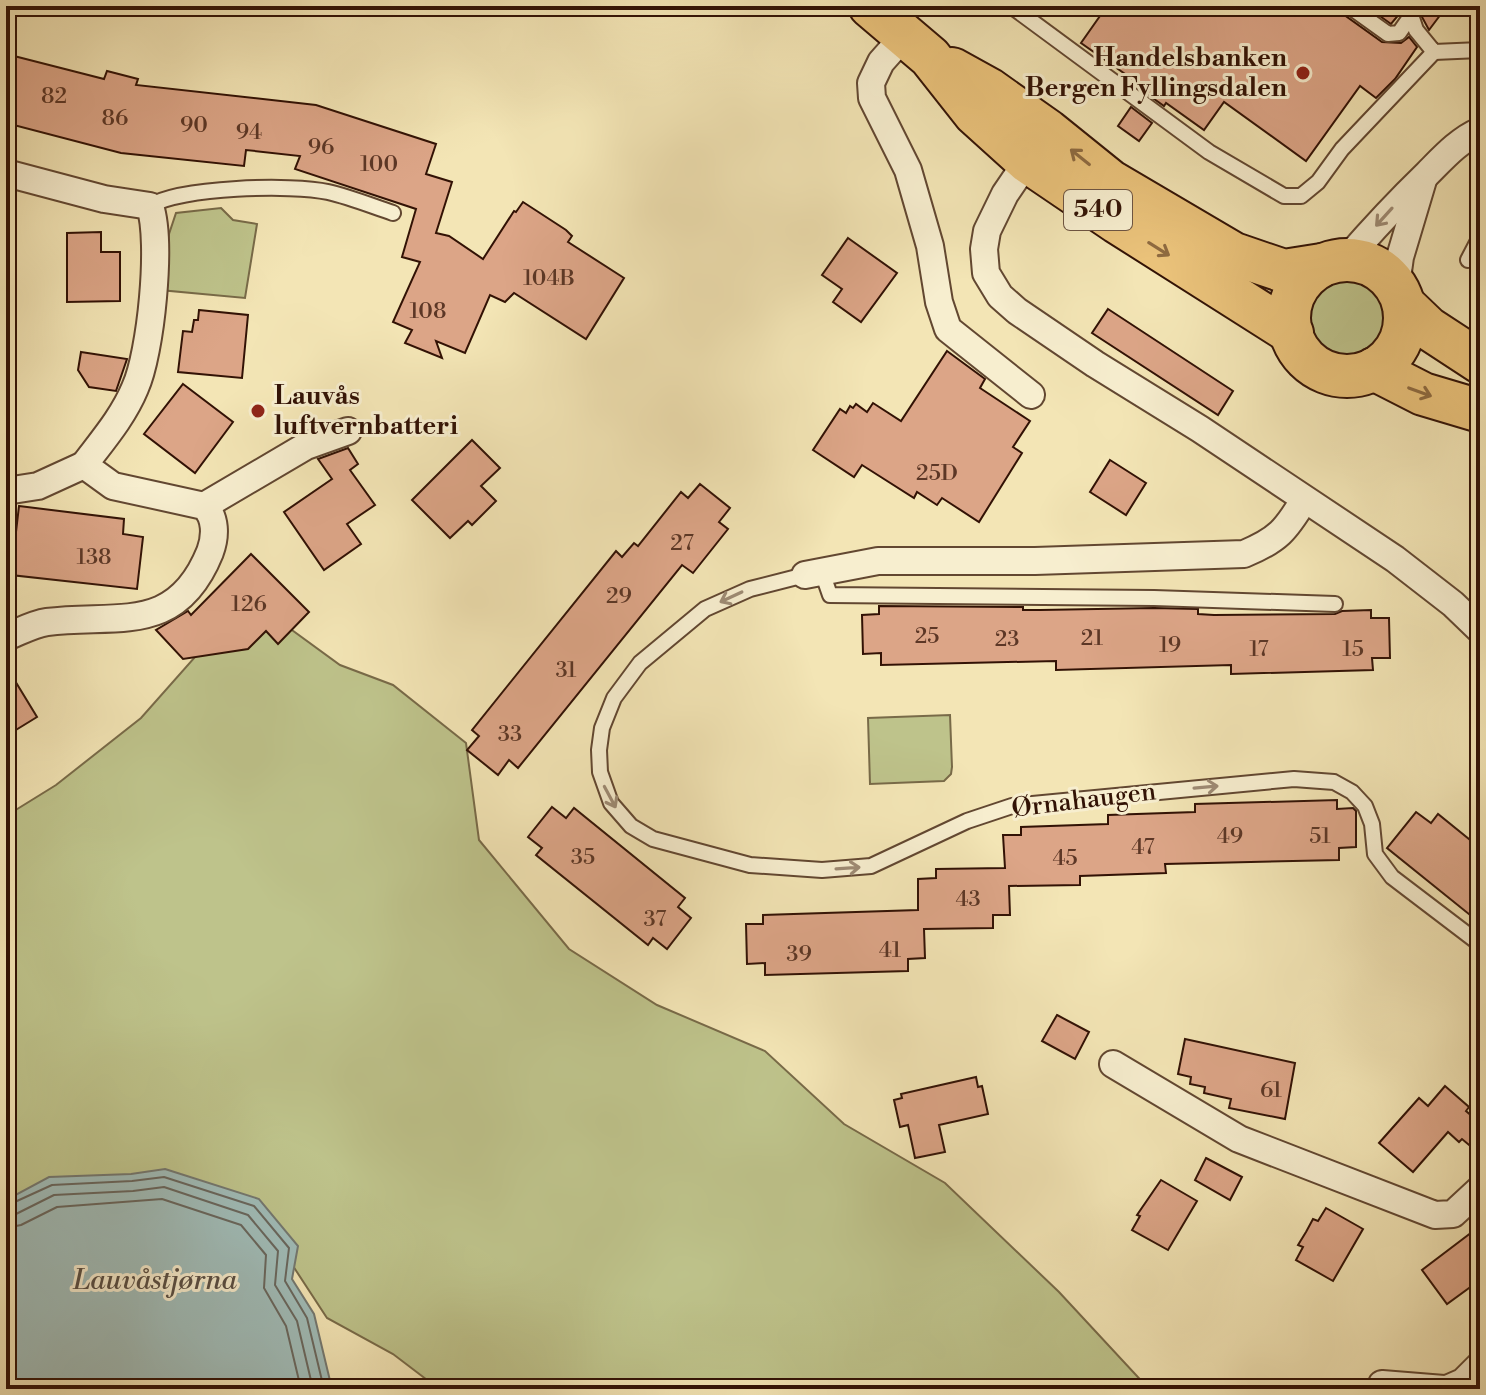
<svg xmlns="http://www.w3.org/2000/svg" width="1486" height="1395" font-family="'Libre Bodoni',serif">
	<rect width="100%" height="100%" fill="#f3e5b5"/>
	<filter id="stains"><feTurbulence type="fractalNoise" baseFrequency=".0025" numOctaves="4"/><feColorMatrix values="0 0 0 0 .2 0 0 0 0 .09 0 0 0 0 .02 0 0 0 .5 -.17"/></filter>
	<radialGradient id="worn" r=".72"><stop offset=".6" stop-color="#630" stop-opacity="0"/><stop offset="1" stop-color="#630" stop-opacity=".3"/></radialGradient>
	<g fill="#bec38b" stroke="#786a48" stroke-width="2">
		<path d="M221,208L233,220L257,224L245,298L160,290L169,234L176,213Z"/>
		<circle cx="1347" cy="317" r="41"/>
		<path d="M259,606L340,665L393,685L466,743L479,840L569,949L657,1005L765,1051L844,1124L945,1183L1059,1292L1149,1389H439L393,1354L327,1318L259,1214L6,1224V816L56,785L141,718L233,614Z"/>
		<path d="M950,715L952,767L951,774L944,781L870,784L868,718Z"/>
	</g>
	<path fill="#a0bcb8" stroke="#747870" stroke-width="2" d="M165,1169L259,1199L298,1246L292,1279L314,1314L332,1389H6V1200L49,1177L131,1174Z"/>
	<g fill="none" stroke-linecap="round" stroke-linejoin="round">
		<g stroke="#69675e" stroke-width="2">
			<path d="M6,1206L52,1185L132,1181L164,1177L254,1206L289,1248L285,1281L307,1318L324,1389"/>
			<path d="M6,1216L16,1214L54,1195L133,1191L164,1187L248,1215L278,1251L275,1285L297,1321L313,1389"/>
			<path d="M6,1228L21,1225L57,1207L162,1199L241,1225L266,1255L264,1288L286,1326L301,1389"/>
		</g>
	</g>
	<g fill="#dca587" stroke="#321205" stroke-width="2">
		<path d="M1107,6H1339L1343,14L1382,42L1401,43L1409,37L1417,47L1395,79L1376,98L1360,86L1306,161L1224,102L1204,130L1166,103L1164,106L1143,91L1145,88L1081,43Z"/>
		<path d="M1366,6H1406L1391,24Z"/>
		<path d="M1428,6H1447L1429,30L1422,17Z"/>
		<path d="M14,56L104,79L107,71L138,79L136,85L316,105L436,144L426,174L452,182L436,233L449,236L483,259L514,211L516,212L523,202L566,230L572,236L568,242L624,278L586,339L514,293L505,302L490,295L465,353L436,341L442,358L405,343L412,330L393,322L420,262L402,257L416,209L295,169L300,156L246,150L244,166L121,153L6,123V86Z"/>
		<path d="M1131,107L1152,123L1139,141L1118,126Z"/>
		<path d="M101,232V252H120V301L67,302V233Z"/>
		<path d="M848,238L897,273L861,322L833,302L842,289L822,275Z"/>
		<path d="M1108,309L1233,391L1218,415L1092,333Z"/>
		<path d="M199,310L248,315L242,378L178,372L183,331L192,332L194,320H198Z"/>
		<path d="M947,351L985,379L980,388L1030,421L1013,447L1022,453L979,522L942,498L937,505L917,492L914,498L862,465L854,477L813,450L840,409L846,413L850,406L853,408L856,404L867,412L873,403L901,421Z"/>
		<path d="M81,352L127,359L116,391L89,387L78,370Z"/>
		<path d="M183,384L233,422L195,473L144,434Z"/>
		<path d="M472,440L500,468L481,486L496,501L472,525L468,521L450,538L412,500Z"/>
		<path d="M348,448L358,464L350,470L375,505L347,524L361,544L324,570L284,512L332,479L318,459Z"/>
		<path d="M1110,460L1146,483L1126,515L1090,492Z"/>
		<path d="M700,484L730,508L719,522L728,529L693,573L682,565L518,768L509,760L498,775L467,750L479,736L472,730L616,551L622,557L634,543L638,546L681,492L688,498Z"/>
		<path d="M19,506L124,519L123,534L143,537L137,589L11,575Z"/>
		<path d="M251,554L309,612L278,644L266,631L248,649L183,659L156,630L188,611L191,615Z"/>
		<path d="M879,606L1023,607V610H1040L1154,608L1198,609V614L1214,615L1335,614L1342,611L1371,610V618H1389L1390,658H1372L1373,670L1231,674V665L1056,670V661L881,665V653L863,654L862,615L879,614Z"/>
		<path d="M6,666L37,717L6,736Z"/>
		<path d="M1337,800V809L1353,808L1356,811V847L1339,848V860L1165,864L1166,873L1080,876V885L1009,886L1010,915H993V928L924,929L925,958L908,959V971L765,975V963L747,964L746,924H763V915L918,910V879L936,878V869L1005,868L1003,835H1021V827L1108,824V815L1195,812V804Z"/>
		<path d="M552,807L566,818L574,808L685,898L678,907L691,918L667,949L653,938L648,945L536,855L542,848L528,837Z"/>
		<path d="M1416,812L1431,823L1438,814L1480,848V923L1387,848Z"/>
		<path d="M1057,1015L1089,1032L1075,1059L1042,1041Z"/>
		<path d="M1185,1039L1295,1063L1285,1119L1229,1108L1231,1099L1204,1093L1205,1087L1190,1084L1191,1077L1178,1074Z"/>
		<path d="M976,1077L978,1087L982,1086L988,1114L939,1125L945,1152L915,1158L908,1125L900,1127L894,1100L902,1098L901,1094Z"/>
		<path d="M1445,1086L1469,1107L1466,1111L1480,1123V1154L1462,1139L1459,1142L1448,1132L1413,1172L1379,1143L1419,1098L1428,1106Z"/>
		<path d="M1206,1158L1242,1177L1230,1200L1195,1180Z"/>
		<path d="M1161,1180L1197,1201L1168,1250L1132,1230L1140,1216L1137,1215Z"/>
		<path d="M1326,1208L1363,1229L1333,1281L1296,1260L1303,1247L1298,1245L1306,1232L1313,1219L1318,1221Z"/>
		<path d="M1480,1226V1280L1447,1304L1422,1270Z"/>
	</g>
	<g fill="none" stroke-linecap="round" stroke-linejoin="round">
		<defs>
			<g id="lane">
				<path d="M1011,6L1209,152L1284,196H1301L1318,182L1342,149L1434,52"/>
				<path d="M1349,6L1388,34L1399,33L1418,6"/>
				<path d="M1411,15L1416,30L1434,52L1480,50"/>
				<path d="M150,206C179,187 293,184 328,192C350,197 372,206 393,213"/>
				<path d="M1468,260L1480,237"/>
				<path d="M822,572L830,595L1154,598L1335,604"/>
				<path d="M805,575L750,589L705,609L640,663L614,698L602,728L599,750L600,772L611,803L631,826L653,839L750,865L822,870L871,866L967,821L1012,806L1294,779L1334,782L1352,792L1365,806L1372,824L1375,854L1392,877L1480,944"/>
			</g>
			<g id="street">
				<path d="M905,35L881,62L871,83L872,98L908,170L930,246L939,302L948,329L1031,395"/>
				<path d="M1035,150L1005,194L987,231L984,249L986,273L1000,296L1017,311L1095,364L1200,429L1395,559L1453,604L1480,630"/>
				<path d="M6,173L104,199L150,206C162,242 151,353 135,388C123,417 102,441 84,465L113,486L204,506C216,517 216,536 210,552C176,636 118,613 47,622C33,624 19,632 6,637"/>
				<path d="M1346,260C1372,230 1399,201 1427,174C1443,158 1459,140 1480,131"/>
				<path d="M1396,286L1400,257L1423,180"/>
				<path d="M6,491L38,486L84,465"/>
				<path d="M204,506L306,446L348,431"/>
				<path d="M805,575L878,561H1035L1244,554C1278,540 1286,530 1304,500"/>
				<path d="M1113,1064L1239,1139L1435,1215L1453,1214L1480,1189"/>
				<path d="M1382,1384L1444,1389"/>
				<path d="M1447,1389L1463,1382L1480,1365"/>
			</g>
			<g id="primary">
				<path d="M870,6L930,57L975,114L1027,161L1117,222L1292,333"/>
				<path d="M952,69L990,90L1048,131L1110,181L1234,254L1284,271L1322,265"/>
				<circle cx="1347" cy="318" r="58"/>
				<path d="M1404,305L1428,328L1480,362"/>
				<path d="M1374,369L1423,394L1480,411"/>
			</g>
		</defs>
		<use href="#lane" stroke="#624731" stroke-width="18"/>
		<use href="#street" stroke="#624731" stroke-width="30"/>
		<use href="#primary" stroke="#321205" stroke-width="46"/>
		<use href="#lane" stroke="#f7eecf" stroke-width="14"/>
		<use href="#street" stroke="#f7eecf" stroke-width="26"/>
		<use href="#primary" stroke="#eac27a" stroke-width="42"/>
	</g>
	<defs><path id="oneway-shaft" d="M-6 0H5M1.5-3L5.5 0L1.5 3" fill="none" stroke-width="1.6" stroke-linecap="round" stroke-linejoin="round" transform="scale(2)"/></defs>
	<g stroke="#8e6a40">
		<use href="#oneway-shaft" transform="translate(1080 157) rotate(-141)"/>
		<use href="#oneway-shaft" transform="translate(1159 249) rotate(32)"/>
		<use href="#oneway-shaft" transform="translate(1420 392) rotate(20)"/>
	</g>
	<g stroke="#9e8b74">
		<use href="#oneway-shaft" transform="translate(1384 217) rotate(132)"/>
		<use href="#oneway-shaft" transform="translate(731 597) rotate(155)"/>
		<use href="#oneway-shaft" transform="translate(1206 787) rotate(-5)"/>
		<use href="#oneway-shaft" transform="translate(610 797) rotate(62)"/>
		<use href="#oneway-shaft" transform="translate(848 868) rotate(-4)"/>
	</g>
	<g fill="#8f2418" stroke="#f7eecf" stroke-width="3">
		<circle cx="1303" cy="73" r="8"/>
		<circle cx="258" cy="411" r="8"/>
	</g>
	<g text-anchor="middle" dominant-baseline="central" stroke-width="6" stroke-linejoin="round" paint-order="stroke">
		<g font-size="22" fill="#5c3726">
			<text x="54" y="96">82</text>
			<text x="115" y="118">86</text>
			<text x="194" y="125">90</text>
			<text x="249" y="132">94</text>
			<text x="321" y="147">96</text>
			<text x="379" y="164">100</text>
			<text x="549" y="278">104B</text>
			<text x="428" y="311">108</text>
			<text x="937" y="473">25D</text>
			<text x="682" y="543">27</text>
			<text x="94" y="557">138</text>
			<text x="619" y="596">29</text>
			<text x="249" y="604">126</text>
			<text x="927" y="636">25</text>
			<text x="1092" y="638">21</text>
			<text x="1007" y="639">23</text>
			<text x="1170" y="645">19</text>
			<text x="1259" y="649">17</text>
			<text x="1353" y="649">15</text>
			<text x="566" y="670">31</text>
			<text x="510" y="734">33</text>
			<text x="1230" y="836">49</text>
			<text x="1320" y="836">51</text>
			<text x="1143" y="847">47</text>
			<text x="583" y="857">35</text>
			<text x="1065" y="858">45</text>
			<text x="968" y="899">43</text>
			<text x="655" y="919">37</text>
			<text x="890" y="950">41</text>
			<text x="799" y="954">39</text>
			<text x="1271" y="1090">61</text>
		</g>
		<rect fill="#f7eecf" stroke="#6d5442" stroke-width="2" x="1064" y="190" width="68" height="40" rx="6"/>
		<g font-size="24" font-weight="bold" fill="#321205">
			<text x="1098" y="210">540</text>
		</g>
		<g font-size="26" font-weight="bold" fill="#321205" stroke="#f7eecf" text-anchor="end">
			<text x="1287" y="58">Handelsbanken<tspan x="1287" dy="30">Bergen Fyllingsdalen</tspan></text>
			<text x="274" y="396" text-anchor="start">Lauvås<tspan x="274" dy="30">luftvernbatteri</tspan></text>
		</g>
		<g font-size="26" fill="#321205" stroke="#f7eecf">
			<text transform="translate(1084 800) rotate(-7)">Ørnahaugen</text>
		</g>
		<g font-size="28" font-style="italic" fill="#584e44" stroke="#f7eecf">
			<text x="155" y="1280">Lauvåstjørna</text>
		</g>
	</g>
	<rect width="1486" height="1395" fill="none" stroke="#f3e5b5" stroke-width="32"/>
	<rect x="8" y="8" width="1470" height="1379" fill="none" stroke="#321205" stroke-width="4"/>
	<rect x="16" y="16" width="1454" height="1363" fill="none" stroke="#321205" stroke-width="2"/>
	<rect width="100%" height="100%" filter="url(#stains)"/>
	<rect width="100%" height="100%" fill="url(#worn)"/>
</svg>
